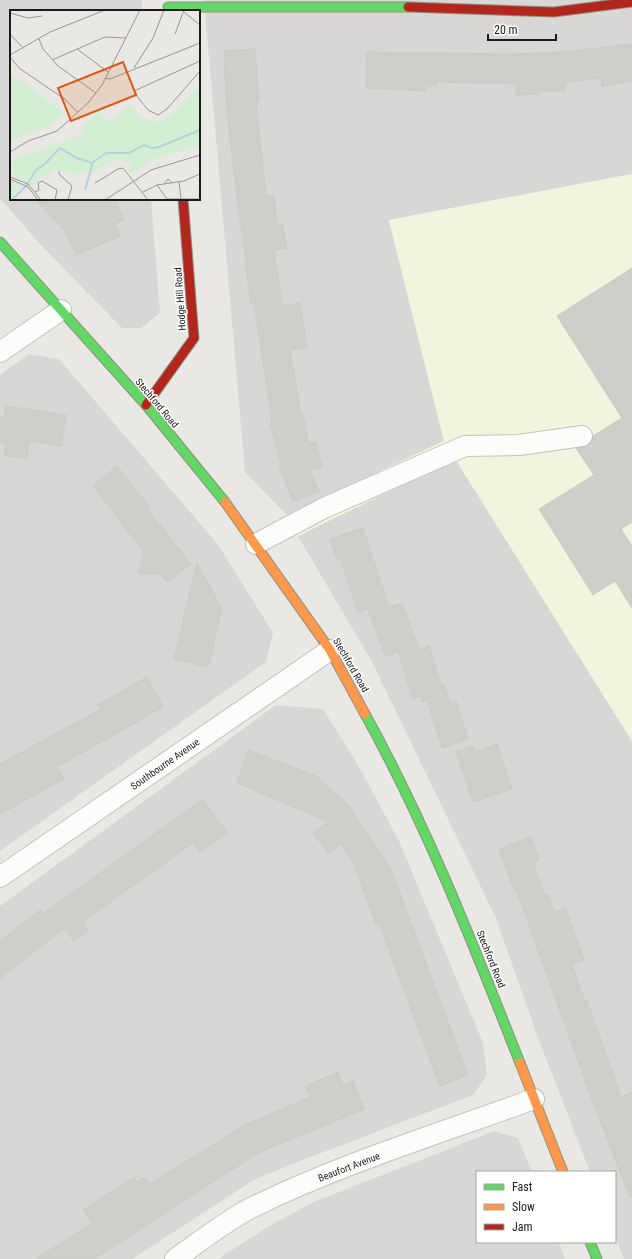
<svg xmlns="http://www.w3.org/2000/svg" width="632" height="1259" font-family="'Roboto Condensed',sans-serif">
	<rect width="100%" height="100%" fill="#e9e8e4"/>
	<g fill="#d8d7d5">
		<path d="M0,0H142V11H11V199H151L160,313L141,328H122L40,244L0,198Z"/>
		<path d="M204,0H632V174L389,220L444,441L287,515L245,472Z"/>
		<path d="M29,354L59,359L219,546L273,633L266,662L0,851V375Z"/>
		<path d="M455,458L632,741V1259H624L615,1236V1172H590L537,1035L495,916L372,662L298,536Z"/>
		<path d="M276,705L323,709L358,765L399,841L483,1043L487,1075L473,1095L300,1161L254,1180L132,1259H0V906Z"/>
		<path d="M494,1131L518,1138L532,1172H477V1242H559L565,1259H218L271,1225L314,1202Z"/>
	</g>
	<path fill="#f2f4de" d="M632,174V741L455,459L298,536L287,515L444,441L389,220Z"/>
	<g fill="#d0cecb" stroke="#cccac5">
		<path d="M632,44V81L602,87L601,78L566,82L565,91H538V94L516,95V84L436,82L437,86H426V91L366,88L367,52L513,54L563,52Z"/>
		<path d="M255,49L259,101H256L266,196L274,195L277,226L283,225L287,248L274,250L282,306L300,303L307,348L290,350L301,416L303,415L309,443L316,442L322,467L310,470L319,491L293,501L279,466L281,465L270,423L272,422L254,302L251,303L245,263H247L238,207L227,111L224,51Z"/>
		<path d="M35,199H115L124,220L115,223L120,236L76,255L65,231Z"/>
		<path d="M632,268V522L621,529L632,546V608L615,581L593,595L539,509L594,475L576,448L589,445L593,436L622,418L557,316Z"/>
		<path d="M6,406L66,415L61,446L29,441L27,459L4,455L6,443L0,442V417L4,418Z"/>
		<path d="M117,466L150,507L147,509L191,564L167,582L161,574H139L144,552L93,486Z"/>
		<path d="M363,528L389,607L402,603L419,649L429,646L441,685L444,684L450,703L456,701L468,739L442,748L427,700L422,702L421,696L413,699L398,652L385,656L368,609L358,612L340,558L337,559L330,539Z"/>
		<path d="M197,563L222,609L208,667L174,659Z"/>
		<path d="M147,677L163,707L57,767L64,779L0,814V764L101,709L98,705Z"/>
		<path d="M497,744L512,789L473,802L456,752L473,746L475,752Z"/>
		<path d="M248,750L316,776L348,805L391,869L468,1075L440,1086L379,923L376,924L353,861L341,844L328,854L313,832L329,822L237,783Z"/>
		<path d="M203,799L227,833L200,852L193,843L82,922L88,931L74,941L65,928L0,978V941L40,910L43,914Z"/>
		<path d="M531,837L539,860L533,862L545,896L548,895L554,912L565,908L584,960L572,965L585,1001L587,1000L621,1097L632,1092V1197H630L591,1097L516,889L514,890L499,849Z"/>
		<path d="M338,1072L343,1085L353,1081L364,1109L258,1153L94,1259H36L92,1223L83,1210L134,1177L137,1182L145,1177L150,1184L245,1125L310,1097L306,1086Z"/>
	</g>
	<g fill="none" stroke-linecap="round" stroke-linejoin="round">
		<defs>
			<g id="street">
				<path d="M0,352L61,310"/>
				<path d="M256,544L324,508L465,446L519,445L582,436"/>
				<path d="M0,877L330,650"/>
				<path d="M175,1259C198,1243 227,1220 251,1208C340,1164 441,1133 534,1099"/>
			</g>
			<g id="fast">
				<path d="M168,7H408"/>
				<path d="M0,242L146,405L225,502"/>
				<path d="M365,714C427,826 473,944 520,1063"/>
				<path d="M590,1242L597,1259"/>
			</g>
			<g id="slow">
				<path d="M225,502L330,650L365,714"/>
				<path d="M520,1063L563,1172"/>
			</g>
			<g id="jam">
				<path d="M408,7L554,12L632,2"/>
				<path d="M146,405L194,338L183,199"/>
			</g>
		</defs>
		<use href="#street" stroke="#c2c2c0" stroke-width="22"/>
		<use href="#fast" stroke="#8f927d" stroke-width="11"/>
		<use href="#slow" stroke="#8f927d" stroke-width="11"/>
		<use href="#jam" stroke="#8f927d" stroke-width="11"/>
		<use href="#street" stroke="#fcfcfb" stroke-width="20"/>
		<use href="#fast" stroke="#63d668" stroke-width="9"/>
		<use href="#slow" stroke="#ff974d" stroke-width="9"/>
		<use href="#jam" stroke="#b3261e" stroke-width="9"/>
	</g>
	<g text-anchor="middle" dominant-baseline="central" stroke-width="3" stroke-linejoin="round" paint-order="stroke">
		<g font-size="10" fill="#1b1b1b" stroke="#fff">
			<text transform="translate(180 299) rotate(-94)">Hodge Hill Road</text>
			<text transform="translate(157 403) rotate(50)">Stechford Road</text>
			<text transform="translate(351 665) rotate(60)">Stechford Road</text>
			<text transform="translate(165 764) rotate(-35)">Southbourne Avenue</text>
			<text transform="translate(491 959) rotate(68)">Stechford Road</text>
			<text transform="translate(349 1167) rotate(-21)">Beaufort Avenue</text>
		</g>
	</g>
	<g transform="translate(10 10)">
		<rect width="190" height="190" fill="#e9e8e4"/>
		<path d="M0,62L54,103L41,114L0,131ZM190,75V135L137,151L138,153L120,163L117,159L122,156L119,152L108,149L82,163L71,160L69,165L43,159L41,163L30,168L23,177L0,163V151L74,124L72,118L88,101L99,113L121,94L129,106L148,112L154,111ZM0,170L13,175L1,190H0Z" fill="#d2efd4"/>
		<path fill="none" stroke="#b8d2dc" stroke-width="2" d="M75,180L83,152M2,190L17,175L26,160L35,154L50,138L67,148L82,153L96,143H119L134,135L142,138L149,137L190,120"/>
		<path fill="none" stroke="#979694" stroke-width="1" d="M174,2L190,15M0,3L18,8L32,6M0,24L12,37M165,24L174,0M29,29L33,39L48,56L86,83M67,39L98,62M0,45L40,22L95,0M0,47L9,58L56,90L68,103M42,50L95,27L116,28M124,58L143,28L154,0M116,61L127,86L138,100L148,105L157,99L190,61M95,68L100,69L190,33M124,81L190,51M0,142L18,131L47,121L79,92L92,75L130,0M49,161V164L62,176L58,190M0,167L18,174L31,190M0,169L18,177L28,190M169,172L171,189M85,173L108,159L113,158L138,190M154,174L158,169L162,173M147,175L157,189H190M25,182L29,180L28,173L32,171L47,180L45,190M133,182L147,175L174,171L190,164M95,190L141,160L190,145"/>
		<path fill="#de560d" fill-opacity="0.15" stroke="#de560d" stroke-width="2" d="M113,52L126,85L61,111L48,78Z"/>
		<rect width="190" height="190" fill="none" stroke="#1b1b1b" stroke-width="2"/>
	</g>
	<rect x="476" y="1171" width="140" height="72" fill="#ffffff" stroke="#a4a4a4"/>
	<rect x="484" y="1184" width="20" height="6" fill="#63d668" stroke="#a4a4a4"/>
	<text x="512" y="1191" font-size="12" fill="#1b1b1b">Fast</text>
	<rect x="484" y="1204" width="20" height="6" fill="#ff974d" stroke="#a4a4a4"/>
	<text x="512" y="1211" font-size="12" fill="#1b1b1b">Slow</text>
	<rect x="484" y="1224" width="20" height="6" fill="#b3261e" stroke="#a4a4a4"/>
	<text x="512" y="1231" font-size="12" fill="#1b1b1b">Jam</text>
	<path d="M488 34v6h68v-6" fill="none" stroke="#1b1b1b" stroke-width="2"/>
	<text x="494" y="34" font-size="12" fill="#1b1b1b" stroke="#ffffff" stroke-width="3" paint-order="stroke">20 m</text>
</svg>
